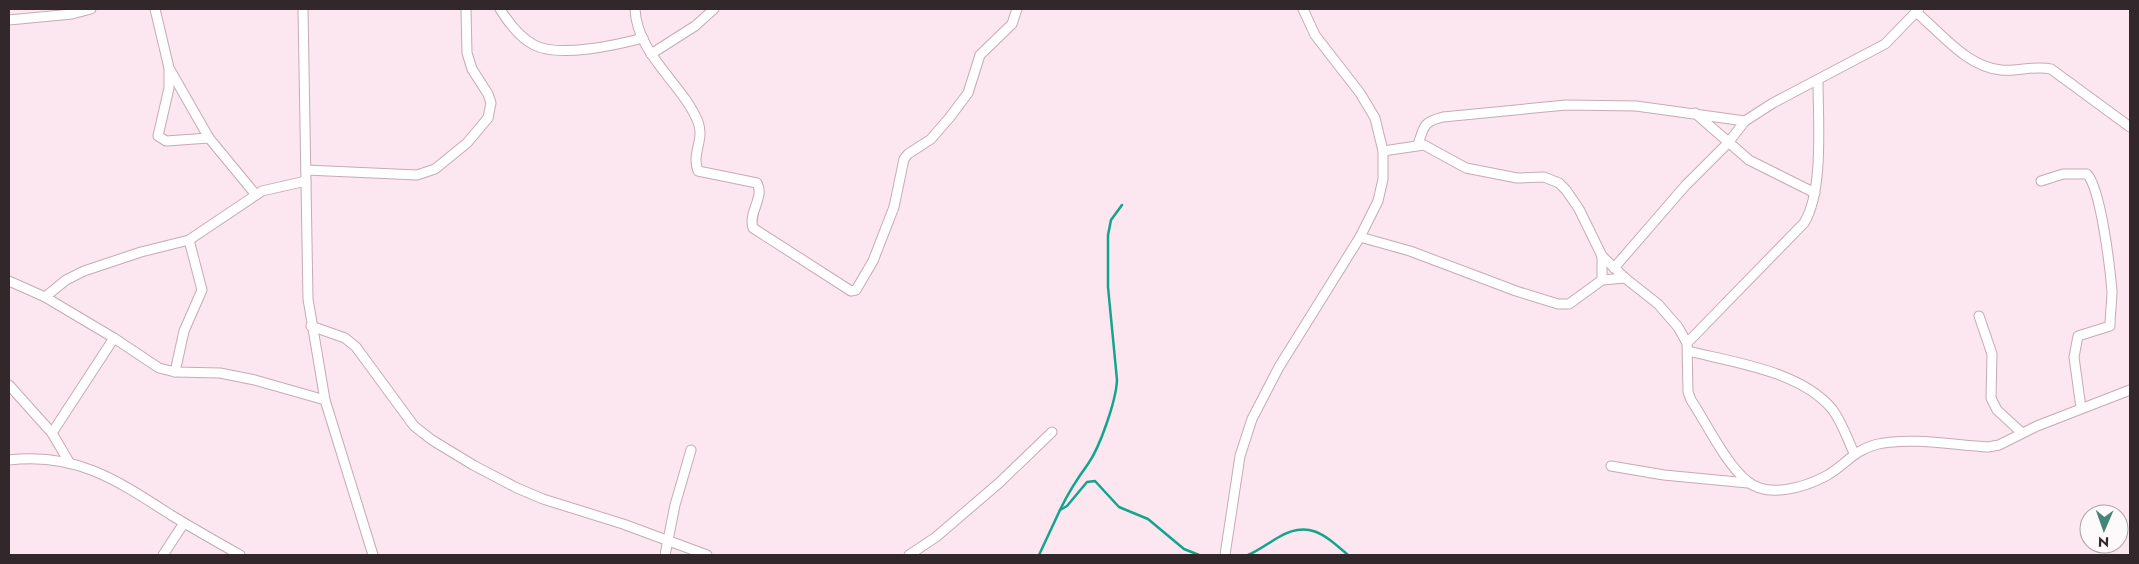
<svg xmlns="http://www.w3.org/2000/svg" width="2139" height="564" font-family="Jost,sans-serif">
	<rect width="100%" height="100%" fill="#fce6ef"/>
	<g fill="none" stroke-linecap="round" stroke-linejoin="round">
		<g stroke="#11a58d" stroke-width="2.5">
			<path d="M1060,510C1068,493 1077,479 1088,464C1100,447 1116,401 1117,380L1108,287V235L1111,220L1122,205"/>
			<path d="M1039,555L1060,510L1067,506L1087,482L1095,481L1119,507L1148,519L1184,549L1199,555"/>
			<path d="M1248,555C1260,550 1268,543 1279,537C1309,519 1326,536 1348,555"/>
		</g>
		<defs>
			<g id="minor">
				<path d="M155,9L169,68V88L158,136L166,141L209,138L256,195"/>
				<path d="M303,9L308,299L325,400L373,555"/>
				<path d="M500,9C508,22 519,37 534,45C559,58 617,45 643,38"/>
				<path d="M635,9C637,55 683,84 698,122C705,140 691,153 698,171L757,183C765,197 748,212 753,228L851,291L856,290L873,261L894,207L904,159L908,154L931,139L950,117L968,93L980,55L1012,24L1017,9"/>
				<path d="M1916,12C1941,33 1967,67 2001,70C2018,72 2034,65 2051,69L2130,127"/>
				<path d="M9,20L72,14L91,9"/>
				<path d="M651,54L695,26L714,9"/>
				<path d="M169,68L209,138"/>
				<path d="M1695,113L1749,160L1815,193"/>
				<path d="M1418,145C1424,126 1423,122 1443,117L1566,105L1636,106L1745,121"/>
				<path d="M1383,151L1424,145L1466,168L1517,178L1544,177L1559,183L1566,190L1579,209L1602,256L1625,278L1658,304L1678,327L1687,343L1688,392L1691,400C1707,424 1726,464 1747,481C1768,499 1805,487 1826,476C1846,465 1853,450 1878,444C1910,437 1954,445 1988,447L1999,445L2037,426L2130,390"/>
				<path d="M306,170L417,175L435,169L467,143L488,118L491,103L488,94L472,69L467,53L466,9"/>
				<path d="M2041,181L2063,174H2087C2101,189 2110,268 2112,291C2112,302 2110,314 2110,326L2078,336L2074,357L2081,408"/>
				<path d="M1360,237L1410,251L1516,291L1558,304H1569L1602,280L1625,278"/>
				<path d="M1602,256V280"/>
				<path d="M1614,268L1685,186L1728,143L1745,121L1773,103L1885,44L1919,9"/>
				<path d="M9,281L45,297L114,338L159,368L175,372L220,373L255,380L325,400"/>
				<path d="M45,297L66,280L84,271L141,252L189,240L262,191L306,181"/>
				<path d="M1979,316L1992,354L1991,398L1997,410L2022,433"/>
				<path d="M311,326L345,338L356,347L414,426L432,440L473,465L517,488L543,499L623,524L707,555"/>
				<path d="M1687,343L1804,223C1824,191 1818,120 1818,81"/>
				<path d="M1688,351C1732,362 1801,371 1832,409C1842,422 1847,438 1854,453"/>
				<path d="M175,372L184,331L202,290L189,240"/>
				<path d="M9,385L52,433L69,462"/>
				<path d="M52,433L114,338"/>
				<path d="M9,460C76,452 117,480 171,515C194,529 217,542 240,555"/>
				<path d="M1611,466L1664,475L1748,483"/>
				<path d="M163,555L184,523"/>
				<path d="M665,555L675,505L691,450"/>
				<path d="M909,555L936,537L999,483L1052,432"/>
				<path d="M1225,555L1240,456L1252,419L1279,367L1360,237L1378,201L1383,179V151L1375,118L1360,93L1315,35L1303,9"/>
			</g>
		</defs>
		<use href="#minor" stroke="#c5abb5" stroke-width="11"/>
		<use href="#minor" stroke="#fff" stroke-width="9"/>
	</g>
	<rect width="2139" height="564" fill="none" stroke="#32282c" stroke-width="20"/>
	<g transform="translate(2104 529) rotate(182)"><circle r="24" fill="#fef9fb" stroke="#aca5a8"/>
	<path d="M0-4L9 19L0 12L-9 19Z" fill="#438677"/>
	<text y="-8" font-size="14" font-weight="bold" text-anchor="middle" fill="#32282c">N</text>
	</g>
</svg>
